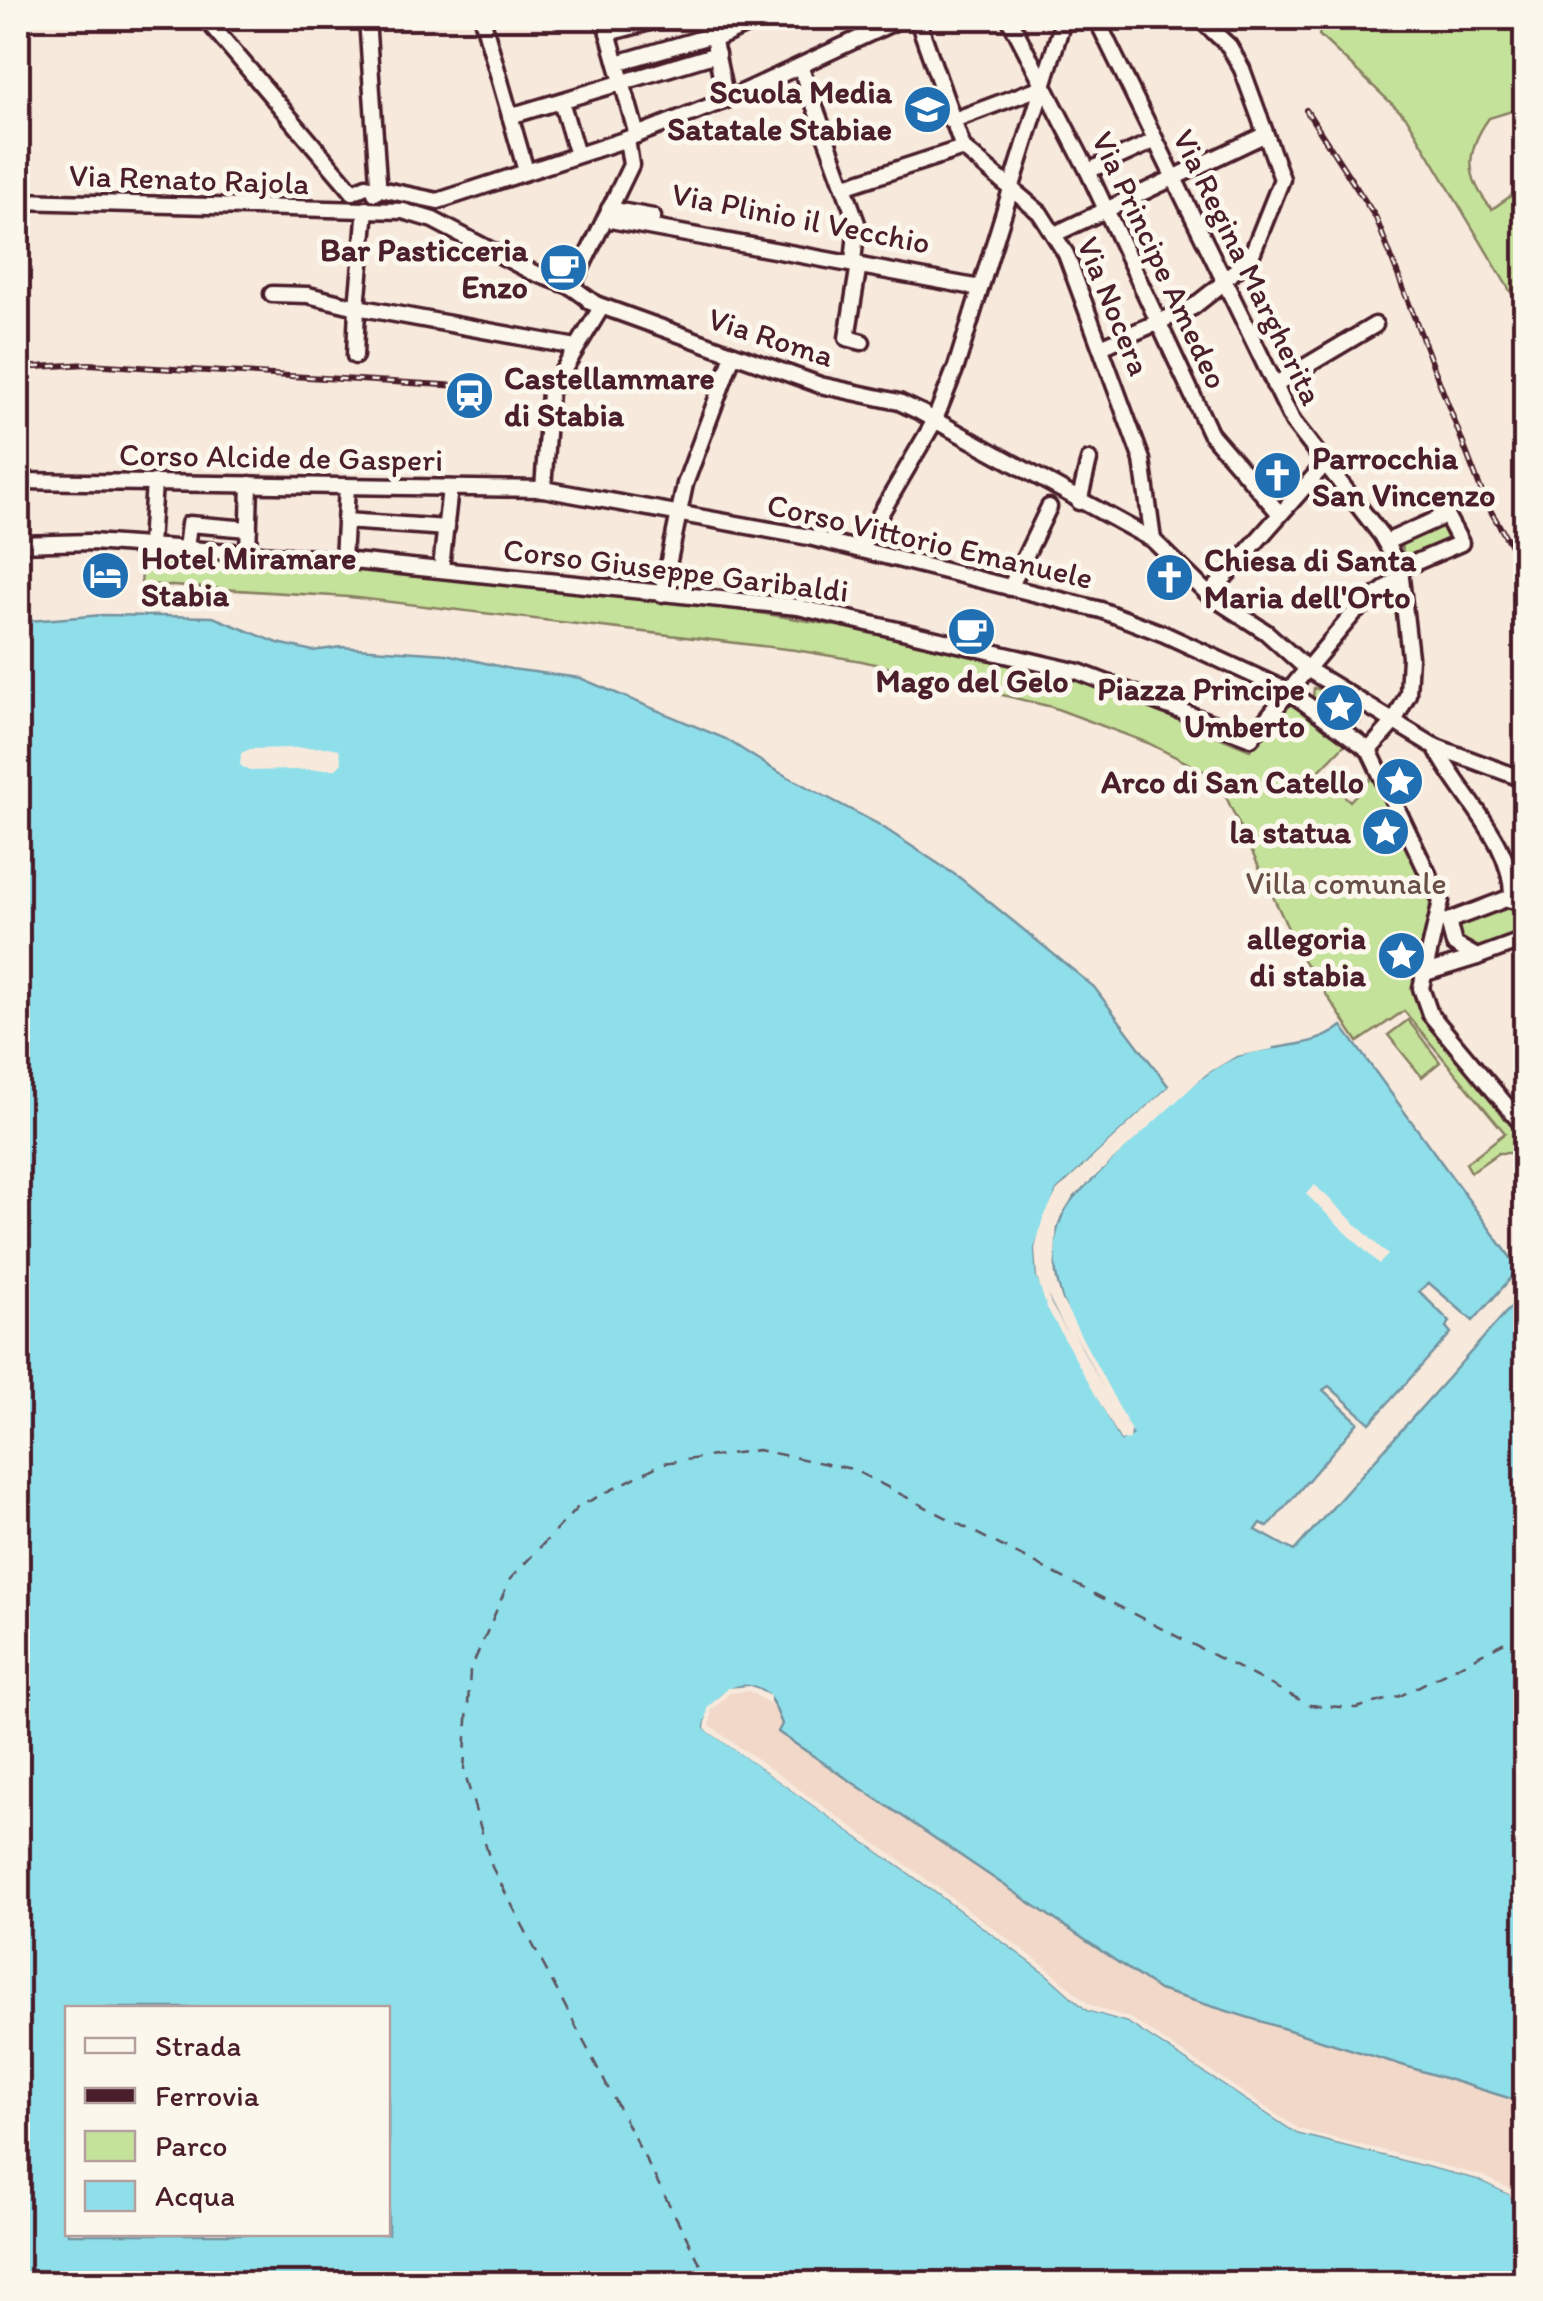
<svg xmlns="http://www.w3.org/2000/svg" width="1543" height="2301" font-family="Itim,sans-serif">
	<rect width="100%" height="100%" fill="#f7e9dc"/>
	<filter id="ink" filterUnits="userSpaceOnUse"><feTurbulence type="fractalNoise" baseFrequency=".01" numOctaves="2"/><feDisplacementMap in="SourceGraphic" scale="20" xChannelSelector="R" yChannelSelector="G"/><feConvolveMatrix kernelMatrix="1 2 1 2 8 2 1 2 1" color-interpolation-filters="sRGB"/></filter>
	<g filter="url(#ink)">
		<path fill="#f2d8c9" d="M750,1686L770,1696L782,1724L778,1731L1159,1990L1525,2103V2211L1297,2133L1087,2010L705,1729L708,1707L728,1688Z"/>
		<g fill="#c5e29a" stroke="#888062" stroke-width="2.5">
			<path d="M1323,18H1525V107L1489,118C1465,151 1465,178 1492,209L1525,186V316L1407,118L1319,35Z"/>
			<path d="M1441,523L1449,542L1407,560L1399,542Z"/>
			<path d="M144,554C452,576 767,595 1067,677C1130,695 1190,726 1250,750L1288,703L1349,740L1318,772L1350,801L1375,774C1386,798 1430,881 1430,902C1431,949 1395,960 1424,1012L1525,1134V1160L1520,1153H1498L1471,1172L1466,1163L1505,1133L1404,1011L1358,1042L1303,960L1217,778L1148,743L1052,707L862,661L795,650L349,597L141,584Z"/>
			<path d="M1314,688C1333,691 1348,703 1362,717L1360,723L1344,719L1313,697Z"/>
			<path d="M1507,901L1525,909V935L1476,951L1458,940L1454,921Z"/>
			<path d="M1408,1020L1440,1062L1422,1077L1388,1035Z"/>
		</g>
		<path fill="#8fdfea" stroke="#73929e" stroke-width="2.5" fill-rule="evenodd" d="M103,615L213,617L278,643L313,651L341,647L446,654L511,669L580,678L726,739L773,769L878,824L960,878L1094,987L1169,1087L1057,1191L1035,1249L1037,1277L1121,1441L1132,1435C1098,1369 1017,1267 1074,1197C1117,1157 1176,1090 1225,1062C1262,1041 1308,1054 1342,1026L1519,1269L1473,1321L1429,1283L1419,1291L1450,1322L1446,1327L1451,1333L1370,1423L1329,1386L1323,1390L1358,1422L1268,1527L1261,1523L1256,1530L1294,1551L1525,1291V2103L1159,1990L778,1732L782,1724C778,1715 774,1701 767,1695C738,1670 709,1700 705,1728L919,1880L1046,1973L1087,2010L1128,2022L1297,2133L1478,2179L1510,2194L1519,2210L1525,2211V2283L18,2284V622ZM68,2008H388V2234H68Z"/>
		<g fill="#f7e9dc">
			<path d="M329,747L339,749L342,763L336,769L249,771L240,765L241,753L250,749Z"/>
			<path d="M1271,1045L1273,1049L1236,1056L1206,1074L1074,1196L1057,1221L1054,1276L1062,1300L1131,1430L1130,1439L1121,1441L1046,1306L1037,1277L1035,1249L1042,1221L1057,1191L1173,1083L1172,1090L1061,1194L1040,1249L1041,1276L1051,1304L1125,1436L1127,1432L1058,1303L1049,1278L1053,1219L1071,1193L1203,1071L1234,1052Z"/>
			<path d="M1315,1185L1388,1255L1379,1264L1306,1194Z"/>
			<path d="M750,1686L770,1696V1704L749,1691L730,1693L712,1710L710,1726L922,1876L1049,1969L1090,2005L1130,2018L1299,2129L1480,2175L1513,2190L1525,2211L1519,2210L1509,2194L1478,2179L1297,2133L1128,2022L1087,2010L1046,1973L919,1880L705,1729L708,1707L728,1688Z"/>
		</g>
		<g fill="none" stroke-linecap="round" stroke-linejoin="round">
			<path stroke="#5b4f5b" stroke-width="2.5" stroke-dasharray="12 10" stroke-linecap="butt" d="M711,2284L492,1867L464,1771L470,1671L510,1579L578,1507L663,1463L758,1450L852,1469L1310,1705L1356,1708L1400,1696L1526,1631"/>
			<defs>
				<g id="minor">
					<path d="M205,18L353,192"/>
					<path d="M367,18L378,181L375,193"/>
					<path d="M482,18L526,171"/>
					<path d="M604,18L637,135"/>
					<path d="M709,18L726,100"/>
					<path d="M917,18L963,148L1040,213L1066,254L1142,460L1153,540"/>
					<path d="M1009,18L1088,171L1210,433L1280,514"/>
					<path d="M1096,18L1293,422L1381,535L1400,569L1410,657L1408,694L1394,722L1369,750"/>
					<path d="M1199,18L1229,46L1242,69L1282,179L1250,259L1222,281"/>
					<path d="M608,33L665,18"/>
					<path d="M714,40L762,18"/>
					<path d="M617,63L713,35"/>
					<path d="M800,66L857,223L853,262"/>
					<path d="M561,101L577,155"/>
					<path d="M510,116L717,54"/>
					<path d="M951,121L1042,87"/>
					<path d="M1088,171L1154,141"/>
					<path d="M846,186L963,148"/>
					<path d="M353,192L366,186L438,201L624,140L726,100L903,18"/>
					<path d="M18,201L403,211L433,220L532,272L572,287L601,308L550,392L543,489"/>
					<path d="M366,209L357,307L576,347"/>
					<path d="M609,209L653,217"/>
					<path d="M605,219L980,288"/>
					<path d="M1055,234L1264,135"/>
					<path d="M859,264L847,338L862,342"/>
					<path d="M572,287L631,165L627,139"/>
					<path d="M272,294L308,295L357,307L355,356"/>
					<path d="M590,302L820,385L899,402L920,412L1153,540L1209,595L1266,632L1307,669L1354,613L1398,579"/>
					<path d="M1101,347L1193,307L1222,284"/>
					<path d="M1274,385L1375,325"/>
					<path d="M18,481L543,489L809,537L1101,610L1164,634L1290,692L1369,750L1441,901L1421,988L1430,1014L1526,1129"/>
					<path d="M1079,502L1089,460"/>
					<path d="M345,521L447,528"/>
					<path d="M1386,542L1446,515L1461,543L1400,569"/>
					<path d="M18,544L91,542L343,560L798,607L1079,672L1251,738L1307,669L1434,746L1526,780"/>
					<path d="M150,545L154,482"/>
					<path d="M186,549L189,524L249,529"/>
					<path d="M860,549L934,422L956,367L1064,18"/>
					<path d="M248,553L250,484"/>
					<path d="M343,560L347,486"/>
					<path d="M441,568L450,488"/>
					<path d="M1010,588L1049,507"/>
					<path d="M662,594L685,484L733,355"/>
					<path d="M1209,595L1324,465"/>
					<path d="M1435,746C1458,795 1514,841 1512,899"/>
					<path d="M1448,921L1454,944L1477,957L1526,939"/>
					<path d="M1448,921L1506,899L1526,903"/>
					<path d="M1422,974L1477,957"/>
				</g>
			</defs>
			<use href="#minor" stroke="#4a1f2b" stroke-width="21"/>
			<use href="#minor" stroke="#fbf7ec" stroke-width="14"/>
			<defs>
				<g id="rail">
					<path d="M1306,110L1376,218L1486,503L1526,571"/>
					<path d="M18,368L88,364L461,386"/>
				</g>
			</defs>
			<use href="#rail" stroke="#4a1f2b" stroke-width="6"/>
			<use href="#rail" stroke="#fbf7ec" stroke-width="2.5" stroke-dasharray="8" stroke-linecap="butt"/>
		</g>
	</g>
	<defs>
		<symbol id="school-disc" viewBox="-11 -11 22 22"><circle r="9.5" fill="#1f6fb2" stroke="#fbf7ec"/><path d="M0-5L7-2L0 1L-7-2ZM-4 1L0 2.5L4 1V4Q0 6-4 4Z" fill="#fff"/></symbol>
		<symbol id="cafe-disc" viewBox="-11 -11 22 22"><circle r="9.5" fill="#1f6fb2" stroke="#fbf7ec"/><path d="M-5.5-4.5H6V0H3Q3 3.5 0 3.5H-2.5Q-5.5 3.5-5.5 0ZM3-3.2v2h1.7v-2ZM-6 4.5H4V6H-6Z" fill="#fff"/></symbol>
		<symbol id="station-disc" viewBox="-11 -11 22 22"><circle r="9.5" fill="#1f6fb2" stroke="#fbf7ec"/><path d="M-3-6H3Q5-6 5-4V2Q5 4 3 4L4.5 6H3L1.5 4h-3L-3 6H-4.5L-3 4Q-5 4-5 2V-4Q-5-6-3-6ZM-3.5-4v3h7v-3ZM-3.5 1v1.5H-2V1ZM2 1v1.5H3.5V1Z" fill="#fff"/></symbol>
		<symbol id="church-disc" viewBox="-11 -11 22 22"><circle r="9.5" fill="#1f6fb2" stroke="#fbf7ec"/><path d="M-1.2-6h2.4v3.5h3.3v2.4h-3.3V6h-2.4V-.1h-3.3v-2.4h3.3Z" fill="#fff"/></symbol>
		<symbol id="hotel-disc" viewBox="-11 -11 22 22"><circle r="9.5" fill="#1f6fb2" stroke="#fbf7ec"/><path d="M-6-4.5h1.5V1H6V5H4.5V3h-9V5H-6ZM-4 0a1.8 1.8 0 1 1 3.6 0ZM.5 0V-2.5h3Q6-2.5 6 0Z" fill="#fff"/></symbol>
		<symbol id="sight-disc" viewBox="-11 -11 22 22"><circle r="9.5" fill="#1f6fb2" stroke="#fbf7ec"/><path d="M0-6L1.8-2.2L6-1.7L2.9 1.2L3.7 5.4L0 3.3L-3.7 5.4L-2.9 1.2L-6-1.7L-1.8-2.2Z" fill="#fff"/></symbol>
	</defs>
	<g fill-rule="evenodd">
		<use href="#school-disc" x="900" y="82" width="55" height="55"/>
		<use href="#cafe-disc" x="536" y="240" width="55" height="55"/>
		<use href="#station-disc" x="442" y="368" width="55" height="55"/>
		<use href="#church-disc" x="1250" y="448" width="55" height="55"/>
		<use href="#hotel-disc" x="78" y="548" width="55" height="55"/>
		<use href="#church-disc" x="1142" y="550" width="55" height="55"/>
		<use href="#cafe-disc" x="944" y="604" width="55" height="55"/>
		<use href="#sight-disc" x="1312" y="680" width="55" height="55"/>
		<use href="#sight-disc" x="1372" y="754" width="55" height="55"/>
		<use href="#sight-disc" x="1358" y="804" width="55" height="55"/>
		<use href="#sight-disc" x="1374" y="928" width="55" height="55"/>
	</g>
	<g text-anchor="middle" dominant-baseline="central" stroke-width="10" stroke-linejoin="round" paint-order="stroke">
		<g font-size="32" font-weight="bold" fill="#4a1f2b" stroke="#fbf7ec" text-anchor="end">
			<text x="892" y="92">Scuola Media<tspan x="892" dy="37">Satatale Stabiae</tspan></text>
			<text x="528" y="250">Bar Pasticceria<tspan x="528" dy="37">Enzo</tspan></text>
			<text x="504" y="378" text-anchor="start">Castellammare<tspan x="504" dy="37">di Stabia</tspan></text>
			<text x="1312" y="458" text-anchor="start">Parrocchia<tspan x="1312" dy="37">San Vincenzo</tspan></text>
			<text x="141" y="558" text-anchor="start">Hotel Miramare<tspan x="141" dy="37">Stabia</tspan></text>
			<text x="1204" y="560" text-anchor="start">Chiesa di Santa<tspan x="1204" dy="37">Maria dell'Orto</tspan></text>
			<text x="972" y="681" text-anchor="middle">Mago del Gelo</text>
			<text x="1305" y="689">Piazza Principe<tspan x="1305" dy="37">Umberto</tspan></text>
			<text x="1364" y="782">Arco di San Catello</text>
			<text x="1351" y="832">la statua</text>
			<text x="1366" y="938">allegoria<tspan x="1366" dy="37">di stabia</tspan></text>
		</g>
		<g font-size="32" fill="#4a1f2b" stroke="#fbf7ec">
			<text transform="translate(189 179) rotate(2)">Via Renato Rajola</text>
			<text transform="translate(801 218) rotate(11)">Via Plinio il Vecchio</text>
			<text transform="translate(1160 260) rotate(65)">Via Principe Amedeo</text>
			<text transform="translate(1248 267) rotate(64)">Via Regina Margherita</text>
			<text transform="translate(1114 306) rotate(68)">Via Nocera</text>
			<text transform="translate(771 337) rotate(18)">Via Roma</text>
			<text transform="translate(281 457) rotate(1)">Corso Alcide de Gasperi</text>
			<text transform="translate(930 541) rotate(13)">Corso Vittorio Emanuele</text>
			<text transform="translate(676 570) rotate(7)">Corso Giuseppe Garibaldi</text>
		</g>
		<g font-size="32" fill="#695047" stroke="#fbf7ec">
			<text x="1346" y="883">Villa comunale</text>
		</g>
	</g>
	<rect width="1543" height="2301" fill="none" stroke="#fbf7ec" stroke-width="60"/>
	<rect x="30" y="30" width="1483" height="2241" fill="none" stroke="#4a1f2b" stroke-width="4" filter="url(#ink)"/>
	<rect x="65" y="2006" width="325" height="230" fill="#fbf7ec" stroke="#b4a19f" stroke-width="2.5"/>
	<rect x="85" y="2038" width="50" height="15" fill="#fbf7ec" stroke="#b4a19f" stroke-width="2.5"/>
	<text x="155" y="2056" font-size="30" fill="#4a1f2b">Strada</text>
	<rect x="85" y="2088" width="50" height="15" fill="#4a1f2b" stroke="#b4a19f" stroke-width="2.5"/>
	<text x="155" y="2106" font-size="30" fill="#4a1f2b">Ferrovia</text>
	<rect x="85" y="2131" width="50" height="30" fill="#c5e29a" stroke="#b4a19f" stroke-width="2.5"/>
	<text x="155" y="2156" font-size="30" fill="#4a1f2b">Parco</text>
	<rect x="85" y="2181" width="50" height="30" fill="#8fdfea" stroke="#b4a19f" stroke-width="2.5"/>
	<text x="155" y="2206" font-size="30" fill="#4a1f2b">Acqua</text>
</svg>
